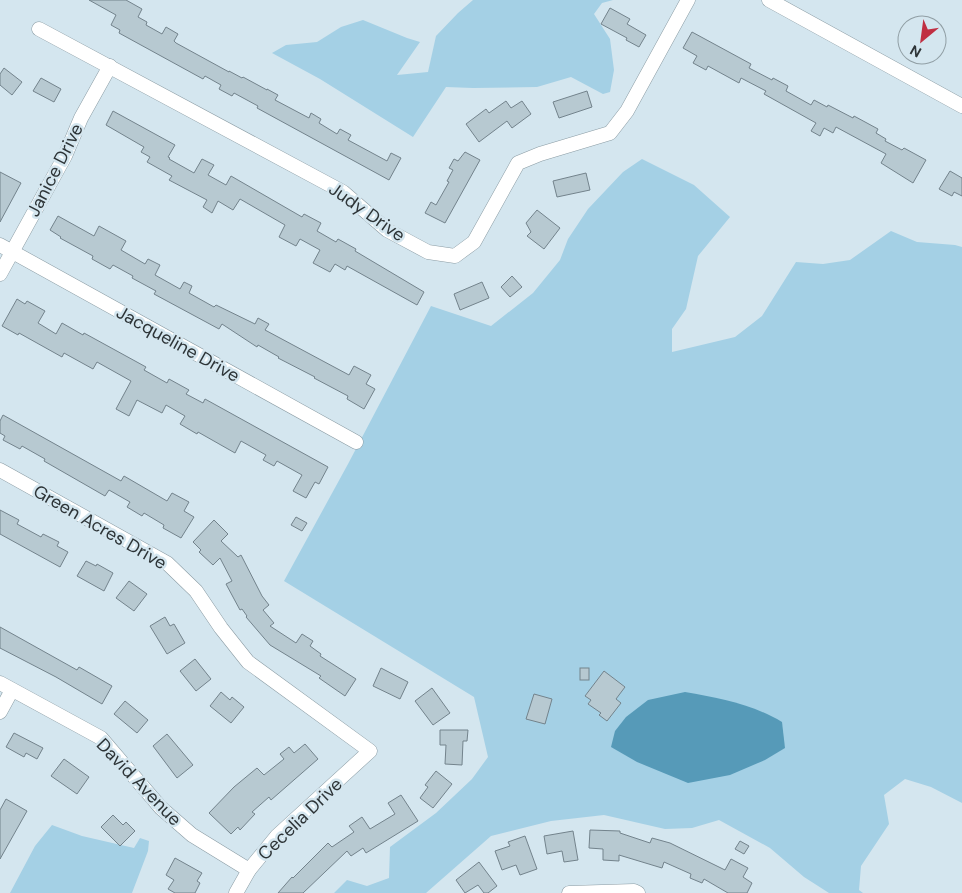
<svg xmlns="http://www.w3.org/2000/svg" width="962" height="893" font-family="'DM Sans',sans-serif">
	<rect width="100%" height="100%" fill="#d4e6ef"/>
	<g fill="#a4d0e5">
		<path d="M473,0H613L602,3L594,14L610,39L614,70L610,92L603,94L571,77L537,87L473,88L446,87L413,137L320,79L272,53L286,45L317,42L341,27L363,20L407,38L420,42L397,75L428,72L436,36L458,13Z"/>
		<path d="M642,159L694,185L730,217L698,256L686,309L672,329V352L735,337L762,316L796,262L823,264L850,260L891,231L917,242L955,245L962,247V803L931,787L905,779L884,795L889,824L861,866L859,890L863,893H829L804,877L770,848L719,820L692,828L665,829L604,815L551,821L491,836L426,893H334L347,880L367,886L389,878L390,847L436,813L472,779L488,757L474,697L284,581L348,464L431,306L491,326L533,293L560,260L568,239L588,209L623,172Z"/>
		<path d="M52,825L82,836L134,848L140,838L149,841L148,851L132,893H10L35,846Z"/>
	</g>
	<path fill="#569ab8" d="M685,692C719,698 752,704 782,722L785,748L765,760L730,775L688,783L637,762L611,747L615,731L626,717L648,700Z"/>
	<g fill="#b7c9d1" stroke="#73838c">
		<path d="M89,0H126L142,9L138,17L147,22L146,25L162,34L166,27L178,34L174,41L176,43L229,72V71L242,78L243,77L267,90V89L278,95L275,100L309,118L311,113L321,119L319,123L337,134L340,129L351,135L348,140L387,161L391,153L401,158L389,180L257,108L258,106L234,93L232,96L219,89L221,85L205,76L203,79L119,33L120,30L111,25L116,15Z"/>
		<path d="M610,8L630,19L627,24L646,35L639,47L626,40L627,38L601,24Z"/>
		<path d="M692,32L751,64L749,68L772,80L773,78L788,86L786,91L811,105L814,100L827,107L828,105L853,118L854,116L878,129L876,133L886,139L885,141L902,150L904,148L926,160L913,183L881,163L886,154L836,127L833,133L824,128L820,136L811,131L816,123L764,94L766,91L741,78L739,83L708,66L706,70L693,63L697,56L683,48Z"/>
		<path d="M4,68L22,82L12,95L0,85V74Z"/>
		<path d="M41,78L61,89L54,102L33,91Z"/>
		<path d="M587,91L592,107L559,118L553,102Z"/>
		<path d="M506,101L511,108L522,101L531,114L512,128L507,121L479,142L466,124L486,109L489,113Z"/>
		<path d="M113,111L175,145L168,157L170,158L169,159L194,173L202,159L214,165L208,175L226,185L231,176L302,217L304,214L321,223L317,231L336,242L338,239L356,249L355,251L424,292L417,305L347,266L345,270L335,264L330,272L313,263L320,250L300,239L296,246L279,237L285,225L240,199L233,210L218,201L212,213L203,207L207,200L169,180L172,176L147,162L150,157L141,152L144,147L106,125Z"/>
		<path d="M465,152L480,160L445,223L425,213L431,202L436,205L449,182L447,181L453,170L449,168L454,159L458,161Z"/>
		<path d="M950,171L962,178V196L954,192L952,196L939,189Z"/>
		<path d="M0,172L21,183L0,222Z"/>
		<path d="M586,173L590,190L557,197L553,181Z"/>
		<path d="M537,210L560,228L544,249L527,236L531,232L526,223Z"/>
		<path d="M58,216L94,236L99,226L126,241L121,250L145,264L148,259L160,265L155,275L180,289L184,282L192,286L189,293L214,307L216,305L255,324L258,318L269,324L265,330L349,375L354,366L371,375L366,384L375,389L364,409L347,399L348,396L314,378L315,377L278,358L279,357L258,345L257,347L222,324L219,329L154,294L156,291L132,278L133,276L113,265L110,269L92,259L93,256L60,238L61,237L50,230Z"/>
		<path d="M512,276L522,287L510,297L501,287Z"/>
		<path d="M482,282L489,298L460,310L454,294Z"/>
		<path d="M17,299L25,304L27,301L45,311L38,323L56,334L62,323L83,335L84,333L146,367L144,370L167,383L169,379L189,390L186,394L203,403L205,399L328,467L319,484L315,482L306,498L293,491L302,475L277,461L274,466L263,460L266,455L241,441L235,453L198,432L197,434L180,424L185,416L166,405L162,413L137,400L129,416L116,409L131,381L97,362L93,369L64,353L62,357L19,333L18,335L2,326Z"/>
		<path d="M3,415L121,481L124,476L167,501L172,493L189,502L184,511L194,517L181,538L163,528L164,525L144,513L142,516L127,507L130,502L109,490L105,496L44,461L45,459L22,446L20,449L3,440L5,436L0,433V421Z"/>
		<path d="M0,510L19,520L17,524L41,537L43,534L59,542L57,546L68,552L60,567L0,534Z"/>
		<path d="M296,517L307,523L302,531L291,525Z"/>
		<path d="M214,520L228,534L221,541L238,557L241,555L262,596L269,605L263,610L274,623L270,626L296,643L302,634L313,641L310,646L321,654L320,656L356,679L345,696L319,678L321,676L270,645L246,617L247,616L242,609L240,610L226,584L232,581L220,558L213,565L199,552L201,550L193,542Z"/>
		<path d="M86,561L96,566L97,564L113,573L104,591L77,576Z"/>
		<path d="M129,581L147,594L134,611L116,598Z"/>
		<path d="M165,617L170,626L174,624L185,643L167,654L150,626Z"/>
		<path d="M0,627L77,670L79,667L112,686L102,704L56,677L0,648Z"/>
		<path d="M195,659L211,679L196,691L180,671Z"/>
		<path d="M381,668L408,682L400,699L373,686Z"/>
		<rect x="580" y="668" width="9" height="12"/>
		<path d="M604,671L625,687L616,699L621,703L607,721L599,715L601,713L588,704L591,700L585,696Z"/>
		<path d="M432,688L450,713L433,725L415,701Z"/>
		<path d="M221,692L230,700L232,697L244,707L231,723L210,706Z"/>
		<path d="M534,694L552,699L545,724L526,719Z"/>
		<path d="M125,701L148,720L137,733L114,714Z"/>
		<path d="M440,730H468L467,741H463L462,765L445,764L446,745H440Z"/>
		<path d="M14,733L43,748L37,759L26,753L24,757L6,747Z"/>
		<path d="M167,734L193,765L177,778L153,746Z"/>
		<path d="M305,744L318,759L271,800L269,797L252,812L255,814L240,830L238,827L231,834L209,813L234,787L257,768L264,775L284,759L280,754L289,747L294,753Z"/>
		<path d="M64,759L89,777L77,794L51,776Z"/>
		<path d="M436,771L452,784L433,808L420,798L428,787L425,785Z"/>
		<path d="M401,795L418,821L366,853L363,848L351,856L347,851L303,893H278L292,877L293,878L328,843L332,847L354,832L349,826L362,817L370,829L395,814L388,803Z"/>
		<path d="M6,799L27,811L0,859V810Z"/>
		<path d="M113,815L123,825L126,822L135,831L120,846L101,827Z"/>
		<path d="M590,830L620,831V833L650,843L652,838L670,843L725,870L731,859L748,868L743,877L752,883L747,893H728L704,879L702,883L690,878L691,874L664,862L662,868L619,855V861L603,860V849L589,848Z"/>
		<path d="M573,831L578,860L564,862L562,851L547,854L544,836Z"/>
		<path d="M525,836L537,869L520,875L516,865L502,870L495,851L510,846L508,842Z"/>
		<path d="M740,841L749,846L744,854L735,849Z"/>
		<path d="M175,858L202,873L197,881L200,883L195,893H175L168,889L174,880L166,875Z"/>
		<path d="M479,862L497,886L488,893H484L478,885L465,893L456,880Z"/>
	</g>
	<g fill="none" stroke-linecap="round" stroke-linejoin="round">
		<defs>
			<g id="minor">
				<path d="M769,0L962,106"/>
				<path d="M39,29L343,192L387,230L428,252L455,256L474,242L518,163L540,154L610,133L627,111L688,0"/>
				<path d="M0,245L356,442"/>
				<path d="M0,274L65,156L81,118L110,66"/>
				<path d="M0,470L167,563L196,591L221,628L248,662L370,751L277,836L249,870L236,893"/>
				<path d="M0,683L101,738L161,808L192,835L249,870"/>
				<path d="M0,712L12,690"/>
				<path d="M569,893L634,891L638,893"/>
			</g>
		</defs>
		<use href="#minor" stroke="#8b9ca4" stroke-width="15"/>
		<use href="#minor" stroke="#fff" stroke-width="14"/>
	</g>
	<g text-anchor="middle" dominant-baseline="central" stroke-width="5" stroke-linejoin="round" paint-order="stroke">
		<g font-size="18" fill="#2d3437" stroke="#d4e6ef">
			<text transform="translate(55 170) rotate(-63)">Janice Drive</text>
			<text transform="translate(367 212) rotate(35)">Judy Drive</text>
			<text transform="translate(178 344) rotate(29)">Jacqueline Drive</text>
			<text transform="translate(100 527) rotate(30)">Green Acres Drive</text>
			<text transform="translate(139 782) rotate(46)">David Avenue</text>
			<text transform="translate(300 819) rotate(-44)">Cecelia Drive</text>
		</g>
	</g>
	<g transform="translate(922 40) rotate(209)"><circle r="24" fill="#d4e6ef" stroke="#919fa5"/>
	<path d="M0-4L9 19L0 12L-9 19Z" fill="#c02f42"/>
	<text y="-8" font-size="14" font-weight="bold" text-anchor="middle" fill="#2d3437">N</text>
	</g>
</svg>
